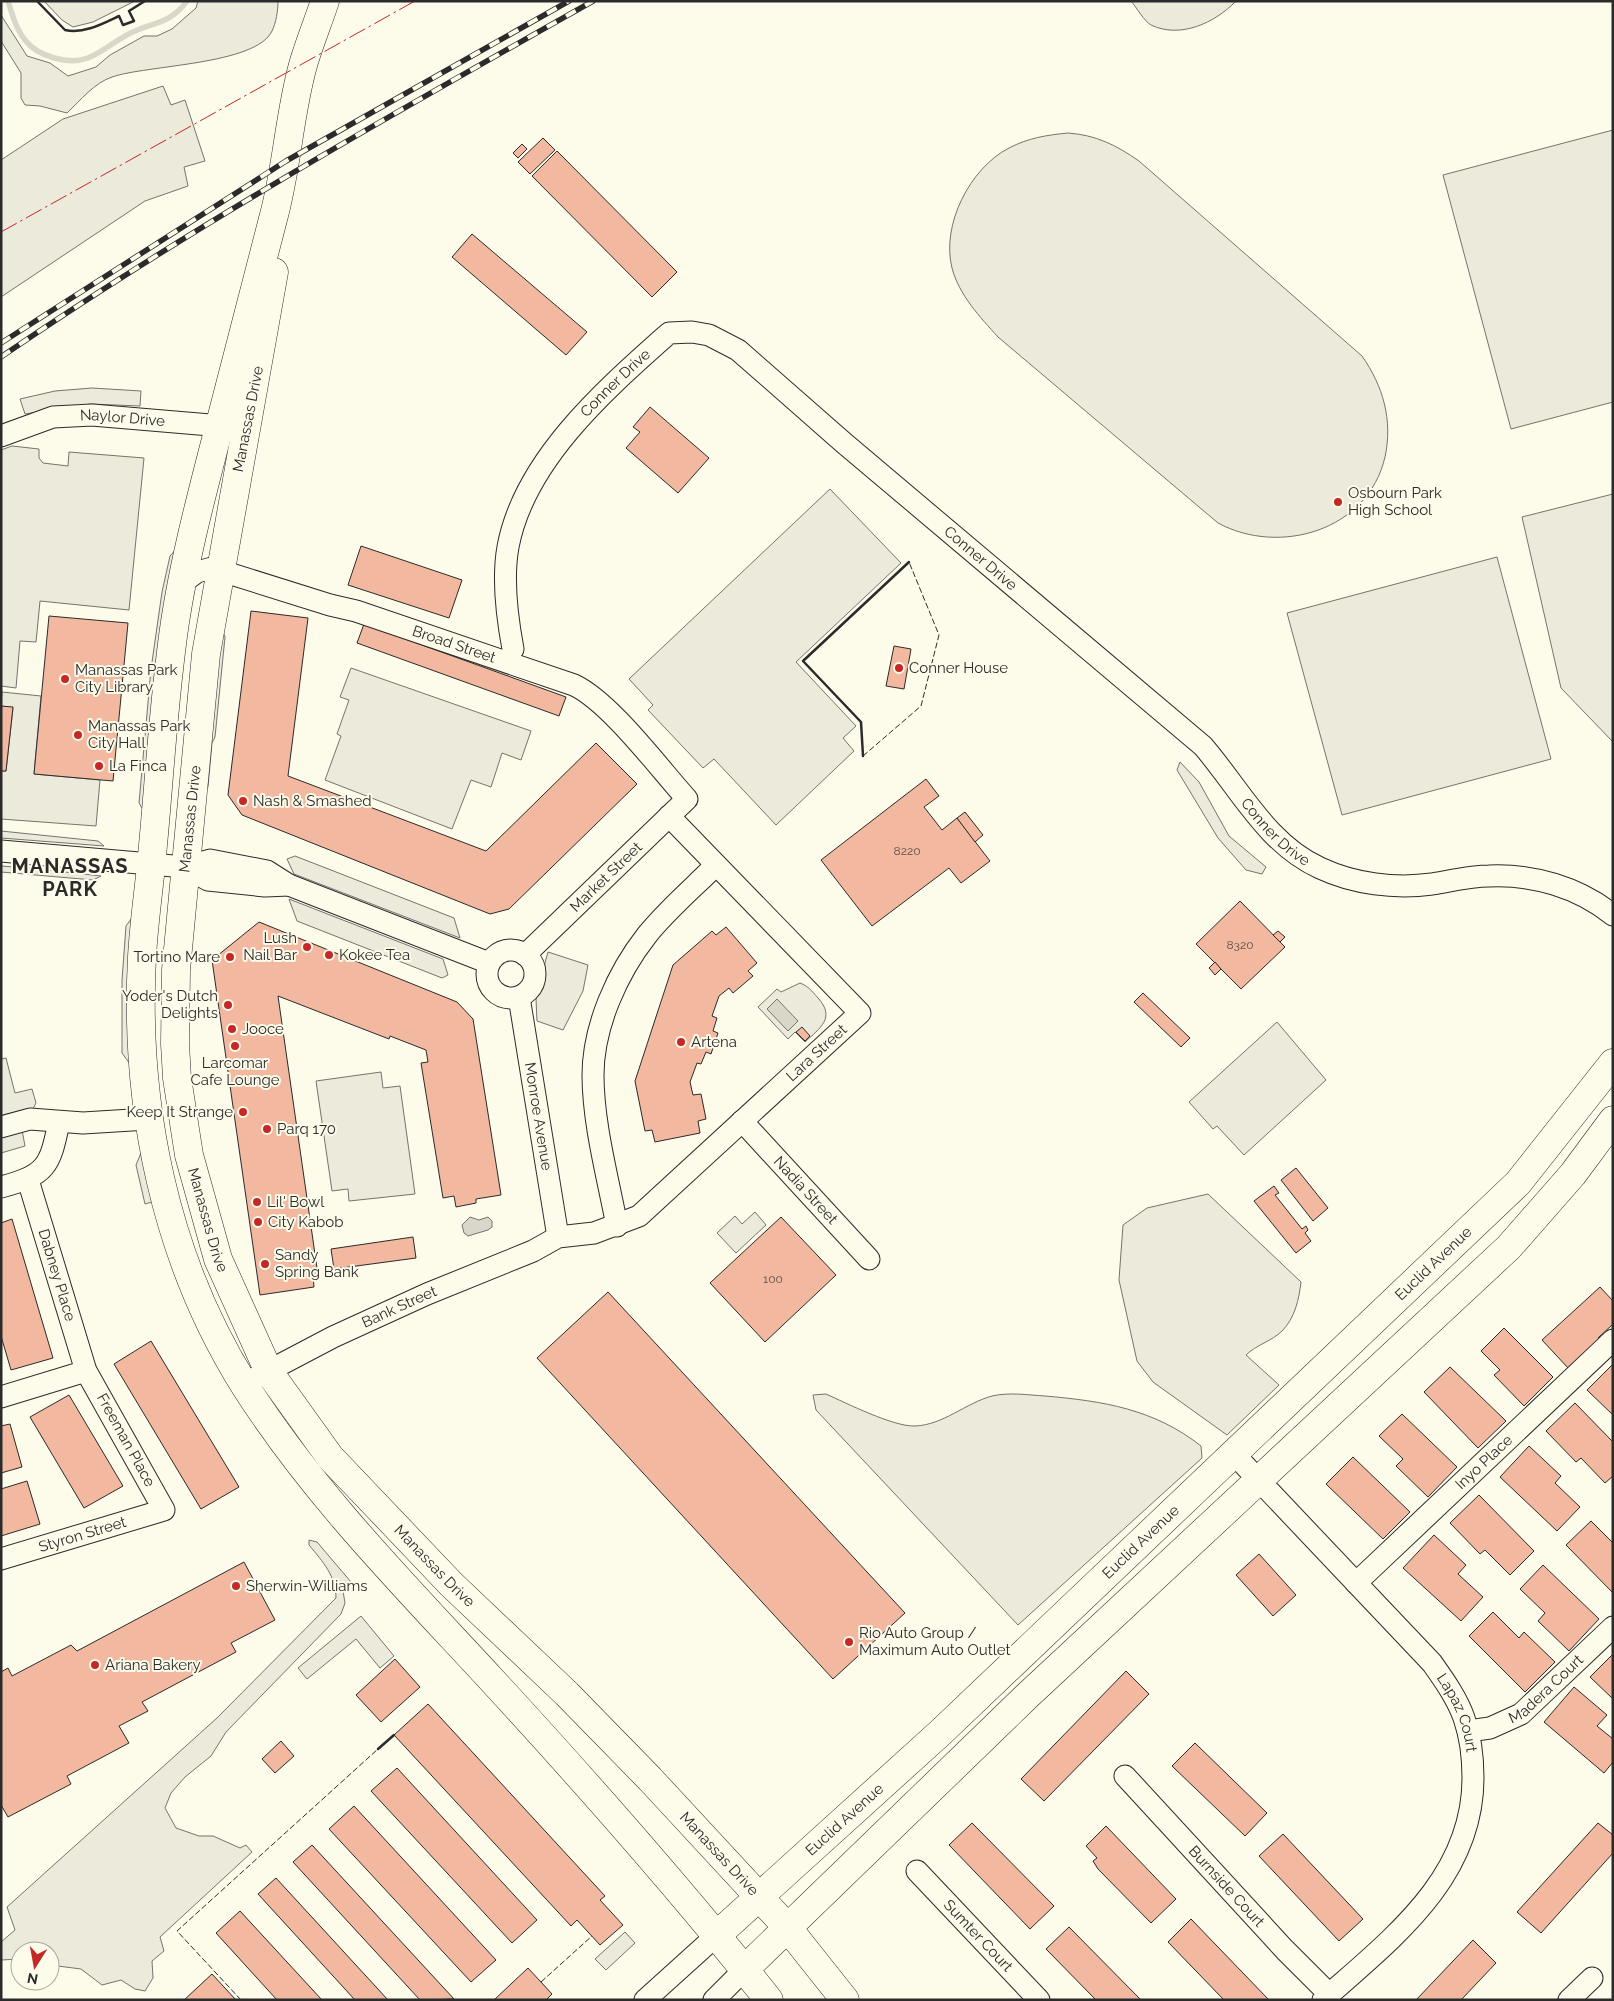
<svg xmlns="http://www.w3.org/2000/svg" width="1614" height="2001" font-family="Raleway,sans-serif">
	<rect width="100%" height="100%" fill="#fdfbea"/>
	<g fill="#ecebdb" stroke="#74746e">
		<path d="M198,1H278C278,11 276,23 272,31C256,65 146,65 112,77C94,83 81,100 67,113L40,106L25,105L21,98V73L1,41V15L27,56L50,63L68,76L96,67L110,55L144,36H157L172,29L196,8Z"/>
		<path d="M1131,1H1236C1215,23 1180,39 1151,25C1144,21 1137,8 1131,1Z"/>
		<path d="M1068,133C1096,135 1116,145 1139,161L1362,356C1383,386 1393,420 1385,457C1368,531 1279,556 1218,523L998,337C980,317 959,295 952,268C941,225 970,168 1009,148C1028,138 1047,135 1068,133Z"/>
		<path d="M1497,557L1551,759L1342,815L1287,613Z"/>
		<path d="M1180,762L1199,782L1229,836L1266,867L1262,874L1246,870L1218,838L1177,770Z"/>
		<path d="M800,983C808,986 812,991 818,998C836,1018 820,1028 805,1042L795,1032L788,1039L758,1007L777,989L781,992Z"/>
		<path d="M1208,1194L1301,1282C1299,1299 1295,1318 1282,1331C1272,1341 1256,1345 1246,1355L1279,1385L1227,1435L1153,1382L1137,1361L1119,1280L1123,1225L1147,1208Z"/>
		<path d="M755,1212L766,1225L736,1253L717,1233L735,1216L742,1224Z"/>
		<path d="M826,1394C846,1403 894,1427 915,1426C943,1425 966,1403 992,1396C1009,1392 1028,1395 1045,1396C1103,1401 1154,1409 1201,1446L1202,1458L1018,1625L816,1410L813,1395Z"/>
		<path d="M309,1540L317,1542L351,1582L343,1591L345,1603L341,1614L226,1732L211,1756L185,1777L171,1793L165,1808L176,1828L199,1836H213L240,1848L246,1845L252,1852L160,1937L164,1951L152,1961L153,1978L145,1991L135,1989L121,1980L102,1985L81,1969L50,1965V1951H20V1959L1,1960V1942L15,1930L7,1907L217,1718L336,1598C336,1576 323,1562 309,1545Z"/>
	</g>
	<g fill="#eceadb" stroke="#74746e">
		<path d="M44,1H135L93,22L73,27L62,20Z"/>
		<path d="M163,86L171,105L185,100L205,161L184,167L188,186L145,201L1,297V160L63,119Z"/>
		<path d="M1613,130V402L1511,429L1443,175Z"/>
		<path d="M92,388L141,391L140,406L90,404L25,414L20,399L55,391Z"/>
		<path d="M12,446L39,449V458L43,463L68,466L69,452L144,458L129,610L40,601L36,642L20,641L16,688L1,686V450Z"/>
		<path d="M830,489L901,563L796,662L856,726L843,738L854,751L776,825L714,759L703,768L648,710L653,705L629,679Z"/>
		<path d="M1613,494V742L1561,688L1522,517Z"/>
		<path d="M178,547L145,813L139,803L151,669L162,592L170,556Z"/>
		<path d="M220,624L225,637L215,737L212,743L208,787L201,798Z"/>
		<path d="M351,668L531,731L521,760L502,753L491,787L471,780L452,829L325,780L341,736L337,734L349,700L340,697Z"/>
		<path d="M2,692L41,696L34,774L100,780L96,826L1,819V771H6L13,708L1,706Z"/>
		<path d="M1,831L98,841L104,846L1,838Z"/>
		<path d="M295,856L454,918L460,938L294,874L287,859Z"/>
		<path d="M1,866L29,868L101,876L93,880L1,872Z"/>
		<path d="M289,899L443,959L448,975L442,978L297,921Z"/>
		<path d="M134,915L130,1064L122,1053V980L126,926Z"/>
		<path d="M548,952L588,965L583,991L563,1030L537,1021L536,999L544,979L545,963Z"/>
		<path d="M1277,1022L1326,1080L1244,1155L1217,1126L1213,1129L1189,1102Z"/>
		<path d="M6,1058L15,1093L32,1089L36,1103L22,1130L25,1146L1,1153V1059Z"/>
		<path d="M381,1072L383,1088L400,1086L415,1194L349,1201L348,1189L332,1191L316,1081Z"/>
		<path d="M141,1153L152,1202L145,1204L136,1165Z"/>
		<path d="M361,1616L394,1656L380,1668L356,1639L307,1679L298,1668Z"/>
		<path d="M625,1932L635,1943L606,1970L595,1959Z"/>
	</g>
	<g fill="#d8d7c9" stroke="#74746e">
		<path d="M777,999L798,1021L788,1031L767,1009Z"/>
		<path d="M470,1217L479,1220L488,1217L492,1221V1227L488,1230L468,1236L464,1233L462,1225Z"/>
	</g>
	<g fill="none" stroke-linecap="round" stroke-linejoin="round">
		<path stroke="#d8d7c9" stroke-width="5.5" d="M8,1C12,14 16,29 25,40C38,57 69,65 88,58C105,51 118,38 135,31C156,22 172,22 187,1"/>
	</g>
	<g fill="#f2b8a0" stroke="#2b2b2b">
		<path d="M543,138L555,150L530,174L518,162Z"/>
		<path d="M522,144L527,149L518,158L513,153Z"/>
		<path d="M557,151L677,272L652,297L532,176Z"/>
		<path d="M472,234L587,332L566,355L452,257Z"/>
		<path d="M650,407L709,458L678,493L626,448L640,432L633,427Z"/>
		<path d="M361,546L462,580L449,618L348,585Z"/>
		<path d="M251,611L308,618L288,776L486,851L596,743L637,784L509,909L490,914L242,815L228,795Z"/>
		<path d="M49,616L128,623L113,781L34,774Z"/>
		<path d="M364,624L566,697L559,716L357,643Z"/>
		<path d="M894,646L911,649L904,689L886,686Z"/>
		<path d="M1,706L13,707L6,771H1Z"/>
		<path d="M926,779L939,796L924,807L942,830L957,818L990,861L961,883L949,868L872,926L821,860Z"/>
		<path d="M965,812L983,835L975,842L957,818Z"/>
		<path d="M1240,901L1285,947L1241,989L1196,944Z"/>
		<path d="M259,922L457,1002L473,1019L501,1195L476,1199V1203L456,1207L454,1196L443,1198L421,1063L428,1062L426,1050L390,1036L389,1039L278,996L318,1275L313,1276L314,1287L260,1295L212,960Z"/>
		<path d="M726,927L757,963L748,971L753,976L733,993L729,988L719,996L712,1016L717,1018L713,1031L718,1033L711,1054L706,1052L701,1064L697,1063L690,1082L693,1095L701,1094L706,1119L698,1121L700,1133L655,1142L652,1130L645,1131L635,1081L673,965L712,931L716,935Z"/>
		<path d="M1278,931L1285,937L1280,942L1273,935Z"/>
		<path d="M1215,962L1221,969L1215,975L1209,968Z"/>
		<path d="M1143,993L1190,1038L1181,1047L1134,1002Z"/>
		<path d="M802,1027L810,1036L805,1041L796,1032Z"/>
		<path d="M1296,1168L1328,1208L1313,1221L1281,1180Z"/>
		<path d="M1274,1186L1279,1193L1275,1195L1302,1229L1306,1226L1308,1230L1305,1233L1311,1241L1296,1253L1254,1201Z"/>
		<path d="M781,1217L836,1275L765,1342L710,1283Z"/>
		<path d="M12,1219L53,1358L11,1370L1,1336V1223Z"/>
		<path d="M413,1237L416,1258L334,1269L331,1249Z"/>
		<path d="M1600,1287L1613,1301V1324L1598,1338L1601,1341L1569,1369L1542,1340Z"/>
		<path d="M608,1292L905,1613L833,1679L537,1358Z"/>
		<path d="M1504,1328L1553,1377L1524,1406L1494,1375L1500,1370L1481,1351Z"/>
		<path d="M151,1341L239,1487L201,1509L114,1364Z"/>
		<path d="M1613,1364V1415L1587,1390Z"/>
		<path d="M1450,1367L1506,1421L1478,1448L1424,1392Z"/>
		<path d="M69,1395L123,1486L84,1508L30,1417Z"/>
		<path d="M1575,1403L1613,1442V1476L1605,1483L1581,1458L1576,1462L1546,1431Z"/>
		<path d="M1402,1414L1457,1467L1428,1497L1396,1466L1403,1459L1379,1436Z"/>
		<path d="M10,1424L22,1467L1,1473V1426Z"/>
		<path d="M1529,1446L1561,1476L1555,1483L1580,1507L1557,1531L1500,1477Z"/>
		<path d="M1353,1457L1410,1512L1383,1539L1326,1484Z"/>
		<path d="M27,1481L40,1524L1,1536V1489Z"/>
		<path d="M1479,1495L1534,1551L1510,1575L1485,1550L1480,1554L1450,1523Z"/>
		<path d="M1591,1521L1613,1543V1593L1566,1545Z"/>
		<path d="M1434,1535L1466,1565L1458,1574L1483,1597L1461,1621L1403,1568Z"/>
		<path d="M1259,1554L1296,1595L1273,1616L1236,1575Z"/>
		<path d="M244,1562L275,1620L231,1643L236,1652L142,1702L148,1711L119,1726L129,1743L67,1776L71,1784L8,1817L1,1805V1672L8,1668L12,1676L71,1645L77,1651Z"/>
		<path d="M1543,1565L1599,1619L1569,1651L1538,1621L1545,1613L1520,1589Z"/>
		<path d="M1493,1612L1519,1638L1524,1632L1555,1662L1525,1692L1469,1636Z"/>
		<path d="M1613,1654V1699L1590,1677Z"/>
		<path d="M395,1659L420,1687L381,1722L356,1695Z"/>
		<path d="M1126,1671L1149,1694L1044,1801L1021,1779Z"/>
		<path d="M1574,1687L1607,1715L1597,1726L1613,1739V1762L1604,1773L1544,1722Z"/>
		<path d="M428,1704L605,1896L600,1900L623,1925L600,1945L577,1920L571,1926L394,1735Z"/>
		<path d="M281,1741L294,1756L275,1773L262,1759Z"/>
		<path d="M1195,1743L1267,1813L1245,1836L1172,1766Z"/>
		<path d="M397,1768L537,1920L512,1943L371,1791Z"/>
		<path d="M354,1806L496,1960L471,1982L329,1829Z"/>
		<path d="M972,1823L1054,1906L1030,1929L949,1845Z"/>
		<path d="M1598,1823L1613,1835V1853L1541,1933L1517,1912Z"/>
		<path d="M1106,1826L1176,1899L1151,1923L1098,1869L1093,1861L1097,1858L1086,1846Z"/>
		<path d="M1283,1834L1363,1919L1339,1941L1259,1856Z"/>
		<path d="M312,1845L454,1999L420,2000L293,1862Z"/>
		<path d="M276,1878L388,2000H355L258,1894Z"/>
		<path d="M240,1911L322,2000H277L216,1933Z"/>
		<path d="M1191,1919L1269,2000H1224L1168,1942Z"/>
		<path d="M1069,1927L1141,2000H1096L1046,1949Z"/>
		<path d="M1473,1940L1496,1963L1461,2000H1416Z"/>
		<path d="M528,1968L552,1994L546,2000H494Z"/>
		<path d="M212,1974L236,2000H184Z"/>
	</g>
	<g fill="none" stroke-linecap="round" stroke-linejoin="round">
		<defs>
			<g id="minor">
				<path id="s1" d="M1,436L53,417L92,415L234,427"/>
				<path id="s2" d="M182,583L197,572L212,568L330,605L356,611L574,685C610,702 659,768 687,799L525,955"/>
				<path id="s3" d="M513,649C507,617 502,580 508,547C524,460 606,389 669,333L692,332L709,335L738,350L844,443L1203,746C1240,789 1267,844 1320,868C1354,884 1395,889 1432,884C1451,881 1470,876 1489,876C1533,874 1578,887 1613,915"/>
				<path d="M1,851L185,867L210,860L267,871L289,885L489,963"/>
				<path d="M185,867L208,880L265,886L289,885"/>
				<circle cx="511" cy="974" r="24"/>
				<path id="s4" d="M519,997L558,1237"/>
				<path id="s5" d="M742,1121L869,1259"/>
				<path d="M1,1127L30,1119L83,1123L148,1119"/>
				<path d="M1,1187C46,1175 50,1167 59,1122"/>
				<path d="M617,1226C608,1178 593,1124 593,1075C593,1027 617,973 647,935C667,910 693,888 716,865"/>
				<path id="s6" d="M255,1378L333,1337L427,1294L533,1251L558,1237L594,1233L639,1216L860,1013L669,816"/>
				<path d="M1,1397L86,1371"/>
				<path id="s7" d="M1233,1453L1432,1663C1444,1680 1457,1698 1464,1718C1471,1738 1473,1758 1473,1778C1473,1879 1391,1939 1323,2000"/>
				<path id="s8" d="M1,1559L164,1510L86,1371L28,1180"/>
				<path id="s9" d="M1356,1583L1613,1340"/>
				<path id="s10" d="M1468,1731L1490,1728L1521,1714L1613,1627"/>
				<path id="s11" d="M1125,1776L1285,1950L1329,1994"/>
				<path id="s12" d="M917,1871L1039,2000"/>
				<path d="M645,2000L717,1935"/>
				<path d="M714,2000L745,1969"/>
				<path d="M1569,2000L1592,1978"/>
			</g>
			<g id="major">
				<path d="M325,1C318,22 309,44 303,65C289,115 287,169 273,219C253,295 233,371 214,447C199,505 184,563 175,622C164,696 160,771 153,845C150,882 144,920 142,957C134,1106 165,1259 245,1386C313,1493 404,1585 490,1678C586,1782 680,1889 769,2000"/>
				<path id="s13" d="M274,272L206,654L176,970L175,1044L177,1078L189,1155L218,1259L269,1372L330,1457L451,1584L567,1694L650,1779L787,1927L845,2000"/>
				<path id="s14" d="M717,1935L940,1733L1518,1183L1613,1063"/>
				<path d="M745,1969L1027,1696L1509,1247L1573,1174L1613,1120"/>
			</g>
		</defs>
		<use href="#minor" stroke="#2b2b2b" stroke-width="23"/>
		<use href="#major" stroke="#2b2b2b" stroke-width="29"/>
		<use href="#minor" stroke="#fdfbea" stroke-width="21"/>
		<use href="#major" stroke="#fdfbea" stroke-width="28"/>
		<defs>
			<g id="rail">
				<path d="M1,343L286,161L569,1"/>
				<path d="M1,357C191,227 393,114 593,1"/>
			</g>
		</defs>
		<use href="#rail" stroke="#2b2b2b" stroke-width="5.5"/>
		<use href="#rail" stroke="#fdfbea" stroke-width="4" stroke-dasharray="11" stroke-linecap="butt"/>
		<g stroke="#2b2b2b" stroke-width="1" stroke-dasharray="6 2.5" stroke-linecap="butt">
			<path d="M863,756L921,706L939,635L909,562"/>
			<path d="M541,1982L592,1936"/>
			<path d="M241,2000L177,1931L378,1749"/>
		</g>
		<g stroke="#2b2b2b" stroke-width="2.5">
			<path d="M37,1L65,30C84,34 102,24 119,16L123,25L134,21L129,11L145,1"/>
			<path d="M863,756L861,722L803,661L909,562"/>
			<path d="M378,1749L394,1735"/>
		</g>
		<path stroke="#c62828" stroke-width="1" stroke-dasharray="18 4 2.5 4" stroke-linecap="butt" d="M1,232L415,1"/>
	</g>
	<g fill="#c62828" stroke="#fdfbea" stroke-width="2">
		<circle cx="1338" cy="502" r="5"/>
		<circle cx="899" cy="668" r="5"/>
		<circle cx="65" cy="679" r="5"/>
		<circle cx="78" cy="735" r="5"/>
		<circle cx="99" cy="766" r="5"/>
		<circle cx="243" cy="801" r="5"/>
		<circle cx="307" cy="947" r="5"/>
		<circle cx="329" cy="955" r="5"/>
		<circle cx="230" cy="957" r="5"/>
		<circle cx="228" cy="1005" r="5"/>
		<circle cx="232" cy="1029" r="5"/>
		<circle cx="681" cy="1042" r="5"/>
		<circle cx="235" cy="1046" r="5"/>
		<circle cx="243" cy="1112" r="5"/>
		<circle cx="267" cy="1129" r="5"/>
		<circle cx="257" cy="1202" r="5"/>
		<circle cx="258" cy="1222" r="5"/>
		<circle cx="265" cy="1264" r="5"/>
		<circle cx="236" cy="1586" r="5"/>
		<circle cx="849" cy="1642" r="5"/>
		<circle cx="95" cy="1665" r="5"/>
	</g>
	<g text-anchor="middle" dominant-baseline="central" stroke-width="4" stroke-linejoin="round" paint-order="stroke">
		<g font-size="12" fill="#5d4e48">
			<text x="907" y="851">8220</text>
			<text x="1240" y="945">8320</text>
			<text x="773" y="1279">100</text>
		</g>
		<g font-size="15" fill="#2b2b2b" stroke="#fdfbea">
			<text stroke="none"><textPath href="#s3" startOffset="302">Conner Drive</textPath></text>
			<text stroke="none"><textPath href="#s1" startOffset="125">Naylor Drive</textPath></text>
			<text transform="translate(248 419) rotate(-79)">Manassas Drive</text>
			<text stroke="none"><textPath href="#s3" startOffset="768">Conner Drive</textPath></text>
			<text stroke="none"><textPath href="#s2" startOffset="288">Broad Street</textPath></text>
			<text transform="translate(190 819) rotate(-84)">Manassas Drive</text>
			<text stroke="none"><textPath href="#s3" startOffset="1172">Conner Drive</textPath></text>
			<text transform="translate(606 877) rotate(-44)">Market Street</text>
			<text stroke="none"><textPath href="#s6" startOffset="660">Lara Street</textPath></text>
			<text stroke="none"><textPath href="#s4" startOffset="121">Monroe Avenue</textPath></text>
			<text stroke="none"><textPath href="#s5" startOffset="94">Nadia Street</textPath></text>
			<text stroke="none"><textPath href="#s13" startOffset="959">Manassas Drive</textPath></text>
			<text stroke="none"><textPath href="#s14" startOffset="982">Euclid Avenue</textPath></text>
			<text transform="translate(57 1275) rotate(73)">Dabney Place</text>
			<text stroke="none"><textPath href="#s6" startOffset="161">Bank Street</textPath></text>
			<text transform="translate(126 1440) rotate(61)">Freeman Place</text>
			<text stroke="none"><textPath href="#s9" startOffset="176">Inyo Place</textPath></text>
			<text stroke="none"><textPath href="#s8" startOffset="85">Styron Street</textPath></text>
			<text stroke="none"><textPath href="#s14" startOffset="578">Euclid Avenue</textPath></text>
			<text stroke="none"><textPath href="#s13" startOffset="1379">Manassas Drive</textPath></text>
			<text stroke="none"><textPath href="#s10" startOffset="91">Madera Court</textPath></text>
			<text stroke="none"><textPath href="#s7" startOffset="346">Lapaz Court</textPath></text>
			<text stroke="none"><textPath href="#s14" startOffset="172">Euclid Avenue</textPath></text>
			<text stroke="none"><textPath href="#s13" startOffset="1784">Manassas Drive</textPath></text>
			<text stroke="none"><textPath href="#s11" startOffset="150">Burnside Court</textPath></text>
			<text stroke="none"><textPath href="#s12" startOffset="89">Sumter Court</textPath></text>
		</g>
		<g font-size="15" fill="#2b2b2b" stroke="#fdfbea" text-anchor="start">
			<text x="1348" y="493">Osbourn Park<tspan x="1348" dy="17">High School</tspan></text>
			<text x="909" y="668">Conner House</text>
			<text x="75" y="670">Manassas Park<tspan x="75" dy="17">City Library</tspan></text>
			<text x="88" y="726">Manassas Park<tspan x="88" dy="17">City Hall</tspan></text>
			<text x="109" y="766">La Finca</text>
			<text x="253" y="801">Nash &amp; Smashed</text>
			<text x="297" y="938" text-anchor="end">Lush<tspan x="297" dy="17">Nail Bar</tspan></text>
			<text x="339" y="955">Kokee Tea</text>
			<text x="220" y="957" text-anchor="end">Tortino Mare</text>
			<text x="218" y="996" text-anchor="end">Yoder's Dutch<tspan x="218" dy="17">Delights</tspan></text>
			<text x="242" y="1029">Jooce</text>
			<text x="691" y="1042">Artena</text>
			<text x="235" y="1063" text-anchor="middle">Larcomar<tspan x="235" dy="17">Cafe Lounge</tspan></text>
			<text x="233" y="1112" text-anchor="end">Keep It Strange</text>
			<text x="277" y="1129">Parq 170</text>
			<text x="267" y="1202">Lil' Bowl</text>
			<text x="268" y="1222">City Kabob</text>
			<text x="275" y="1255">Sandy<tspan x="275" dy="17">Spring Bank</tspan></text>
			<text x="246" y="1586">Sherwin-Williams</text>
			<text x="859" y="1633">Rio Auto Group /<tspan x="859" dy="17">Maximum Auto Outlet</tspan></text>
			<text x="105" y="1665">Ariana Bakery</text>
		</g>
		<g font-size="20" font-weight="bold" letter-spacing="1" fill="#2b2b2b" stroke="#fdfbea">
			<text x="70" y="866">MANASSAS<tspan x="70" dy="23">PARK</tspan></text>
		</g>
	</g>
	<rect width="1614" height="2001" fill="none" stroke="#2b2b2b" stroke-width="5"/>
	<g transform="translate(35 1966) rotate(191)"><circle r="24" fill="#fdfbea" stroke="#a9a89e"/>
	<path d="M0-4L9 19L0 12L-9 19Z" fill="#c62828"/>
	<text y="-8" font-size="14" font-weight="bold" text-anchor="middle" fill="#2b2b2b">N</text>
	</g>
</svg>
